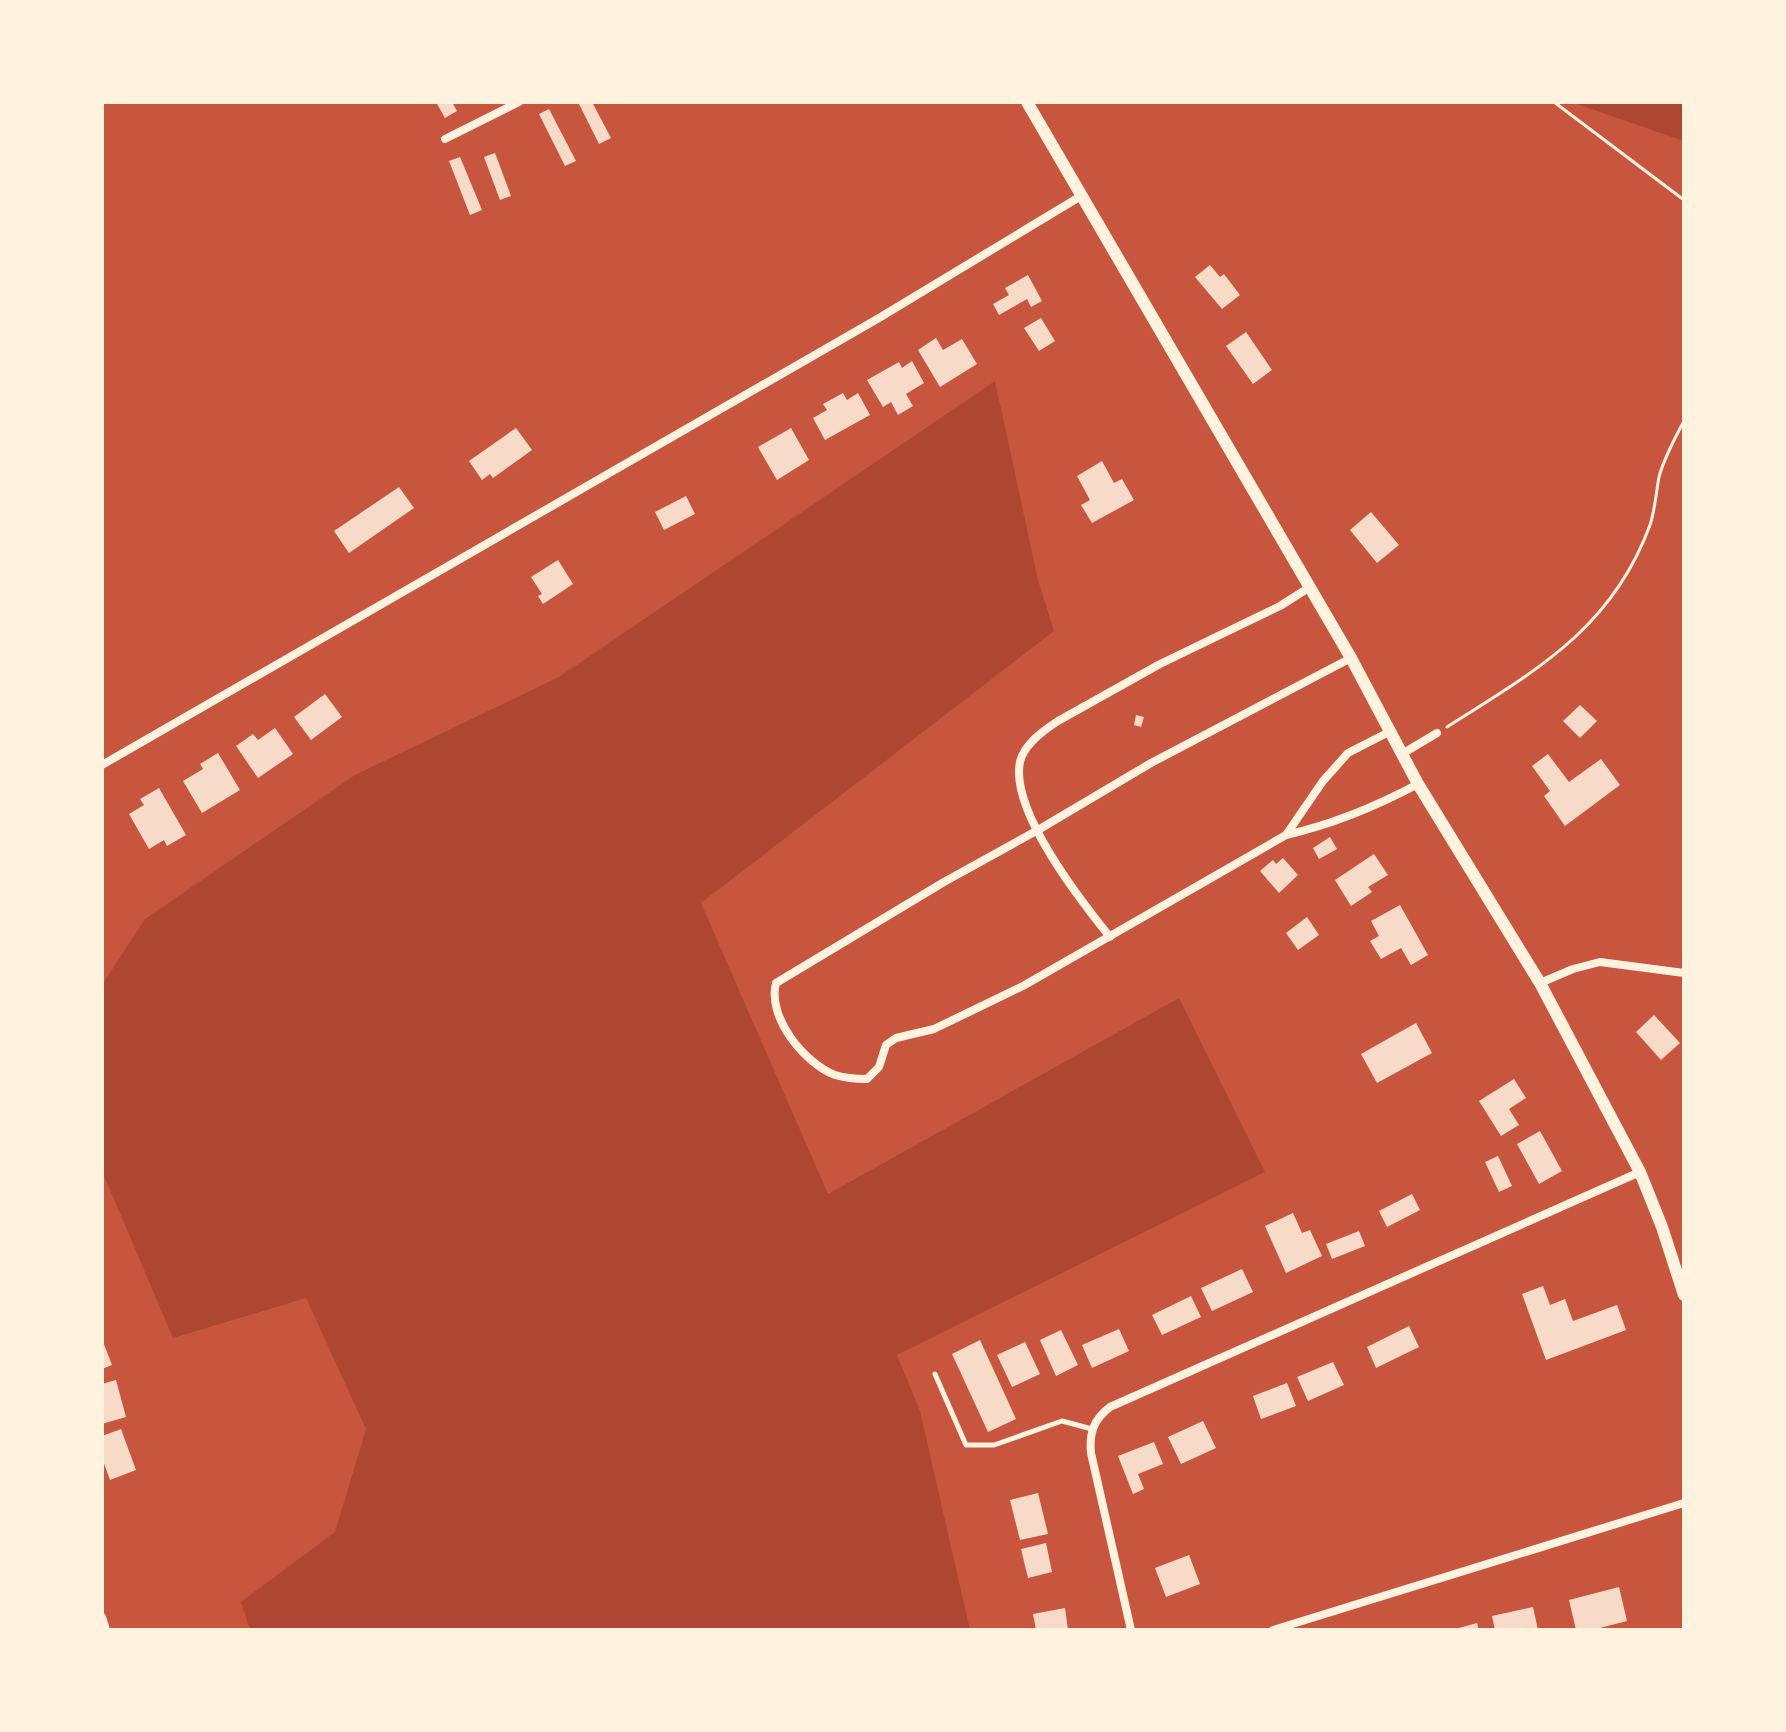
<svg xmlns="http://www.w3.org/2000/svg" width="1786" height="1732" font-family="Mulish,sans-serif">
	<rect width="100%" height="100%" fill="#c8553d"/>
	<g fill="#ae4732">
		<path d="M1571,102H1684V141Z"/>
		<path d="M995,381L1038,580L1054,631L701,903L828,1194L1179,998L1265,1172L897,1355L920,1411L970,1630H250L241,1602L335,1532L366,1429L306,1298L173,1338L102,1171V985L145,919L355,775L559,677Z"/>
	</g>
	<g fill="#f7dbc8">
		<path d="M436,102H452L457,111L445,118Z"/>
		<path d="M578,102H592L611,138L599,144Z"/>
		<path d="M549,109L576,161L565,166L539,114Z"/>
		<path d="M495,153L511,196L500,200L484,157Z"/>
		<path d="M460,157L482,210L470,215L449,161Z"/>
		<path d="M1210,265L1220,277L1224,274L1240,295L1222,309L1195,277Z"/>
		<path d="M1028,275L1042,301L1031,307L1027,299L999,315L993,304L1009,295L1005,288Z"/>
		<path d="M1041,318L1055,341L1039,351L1024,328Z"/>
		<path d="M1246,332L1272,370L1253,384L1226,346Z"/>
		<path d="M936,338L943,350L962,339L977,364L940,387L918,350Z"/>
		<path d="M912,361L924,383L906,394L913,406L898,415L891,402L883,407L867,380L899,362L902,368Z"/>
		<path d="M843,393L847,400L858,393L870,415L825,440L813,418L827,410L823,404Z"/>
		<path d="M516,428L532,450L493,478L490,474L482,480L469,461Z"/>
		<path d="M791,428L809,460L777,480L758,447Z"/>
		<path d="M1102,461L1114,483L1122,479L1134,500L1092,523L1081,505L1090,500L1077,476Z"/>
		<path d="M399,487L414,508L349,553L334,531Z"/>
		<path d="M686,496L695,514L664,530L655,512Z"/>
		<path d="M1371,512L1399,545L1377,563L1350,530Z"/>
		<path d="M558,560L573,584L543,604L538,596L542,594L531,577Z"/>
		<path d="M325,694L342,717L311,740L294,717Z"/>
		<path d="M1580,705L1597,721L1580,738L1563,721Z"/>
		<path d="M1136,715L1144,717L1141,727L1134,725Z"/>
		<path d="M275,728L293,754L258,778L236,746L253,734L258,740Z"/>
		<path d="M218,753L240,790L202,813L183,781L203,769L200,764Z"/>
		<path d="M1548,754L1569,782L1601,759L1620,785L1565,826L1544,796L1550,791L1532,766Z"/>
		<path d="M159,788L186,835L167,846L164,840L149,849L129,814L144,805L140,799Z"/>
		<path d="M1330,837L1337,849L1319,859L1313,848Z"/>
		<path d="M1374,854L1388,875L1368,887L1372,892L1351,906L1335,880Z"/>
		<path d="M1283,858L1298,875L1279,893L1260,871L1273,860L1276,864Z"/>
		<path d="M1400,905L1428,955L1411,965L1401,948L1381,959L1370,941L1379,936L1371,921Z"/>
		<path d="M1307,917L1319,935L1298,950L1286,933Z"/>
		<path d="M1654,1015L1680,1043L1661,1060L1636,1032Z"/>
		<path d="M1416,1023L1432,1053L1377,1083L1361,1054Z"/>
		<path d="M1514,1079L1526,1098L1509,1109L1519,1125L1501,1136L1479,1101Z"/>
		<path d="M1540,1131L1562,1171L1539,1184L1517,1144Z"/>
		<path d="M1498,1156L1512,1186L1499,1192L1485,1162Z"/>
		<path d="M1412,1194L1420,1210L1387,1227L1379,1211Z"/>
		<path d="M1293,1213L1302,1233L1310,1230L1322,1256L1286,1273L1265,1226Z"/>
		<path d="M1359,1231L1365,1246L1332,1259L1326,1244Z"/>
		<path d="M1242,1269L1253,1292L1212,1311L1201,1288Z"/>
		<path d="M1543,1286L1550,1305L1565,1299L1573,1321L1617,1305L1626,1330L1546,1360L1522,1294Z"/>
		<path d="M1191,1296L1201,1317L1162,1335L1152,1315Z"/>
		<path d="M1409,1326L1419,1347L1376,1368L1367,1347Z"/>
		<path d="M1119,1329L1129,1351L1092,1368L1082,1345Z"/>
		<path d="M1061,1330L1078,1365L1056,1376L1040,1340Z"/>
		<path d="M102,1339L112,1365L102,1369Z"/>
		<path d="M980,1340L1016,1419L988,1432L952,1354Z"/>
		<path d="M1025,1342L1040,1374L1012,1387L997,1355Z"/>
		<path d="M1333,1362L1344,1385L1308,1401L1297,1377Z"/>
		<path d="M116,1380L126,1417L102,1424V1384Z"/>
		<path d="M1287,1383L1296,1406L1261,1419L1253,1396Z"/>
		<path d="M1203,1421L1216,1448L1181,1464L1168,1437Z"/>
		<path d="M121,1429L136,1470L110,1480L102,1458V1436Z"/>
		<path d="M1154,1442L1163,1464L1138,1474L1144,1489L1133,1494L1118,1456Z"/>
		<path d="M1038,1493L1048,1534L1020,1540L1010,1500Z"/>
		<path d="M1046,1543L1052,1572L1028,1578L1021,1549Z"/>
		<path d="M1189,1555L1200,1584L1166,1597L1155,1568Z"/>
		<path d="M1619,1587L1627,1621L1592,1630H1576L1569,1600Z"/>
		<path d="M1533,1607L1538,1630H1495L1492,1616Z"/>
		<path d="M1065,1608L1068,1630H1036L1033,1614Z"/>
		<path d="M1477,1623L1479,1630H1455V1629Z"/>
	</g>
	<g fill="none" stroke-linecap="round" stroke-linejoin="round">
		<g stroke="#fff3e0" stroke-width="3">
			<path d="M1554,102L1684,200"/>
			<path d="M1447,727C1535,671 1612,629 1650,525C1655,510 1656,493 1659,477C1664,458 1675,438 1684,421"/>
		</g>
		<path stroke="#fff3e0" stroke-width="5" d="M935,1374L966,1445H994L1062,1421L1092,1429"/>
		<g stroke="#fff3e0" stroke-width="8">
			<path d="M445,139L519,102"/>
			<path d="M1351,658L1151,763L1038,830L944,882L776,983C767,1017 804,1063 835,1075C845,1078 856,1079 867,1079L879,1067L886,1045L896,1038L934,1029L1023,986L1286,835L1323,781L1348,753L1389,732"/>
			<path d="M1402,754L1437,733"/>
			<path d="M102,765L879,318L1081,196"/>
			<path d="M1286,835C1334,824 1375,807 1418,784"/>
			<path d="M1110,937C1080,900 1010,810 1020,762C1024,744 1044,730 1058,721L1160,664L1280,606L1310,587"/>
			<path d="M1540,983L1573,969L1600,962L1684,973"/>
			<path d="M102,1617L106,1630"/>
			<path d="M1131,1630L1091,1453C1089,1433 1094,1419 1110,1407L1640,1172"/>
			<path d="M1273,1630L1684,1503"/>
		</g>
		<path stroke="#fff3e0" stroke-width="12" d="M1027,102L1351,658L1418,784L1540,983L1640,1172L1662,1227L1684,1295"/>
	</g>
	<rect width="1786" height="1732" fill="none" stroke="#fff3e0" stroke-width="208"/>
</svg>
